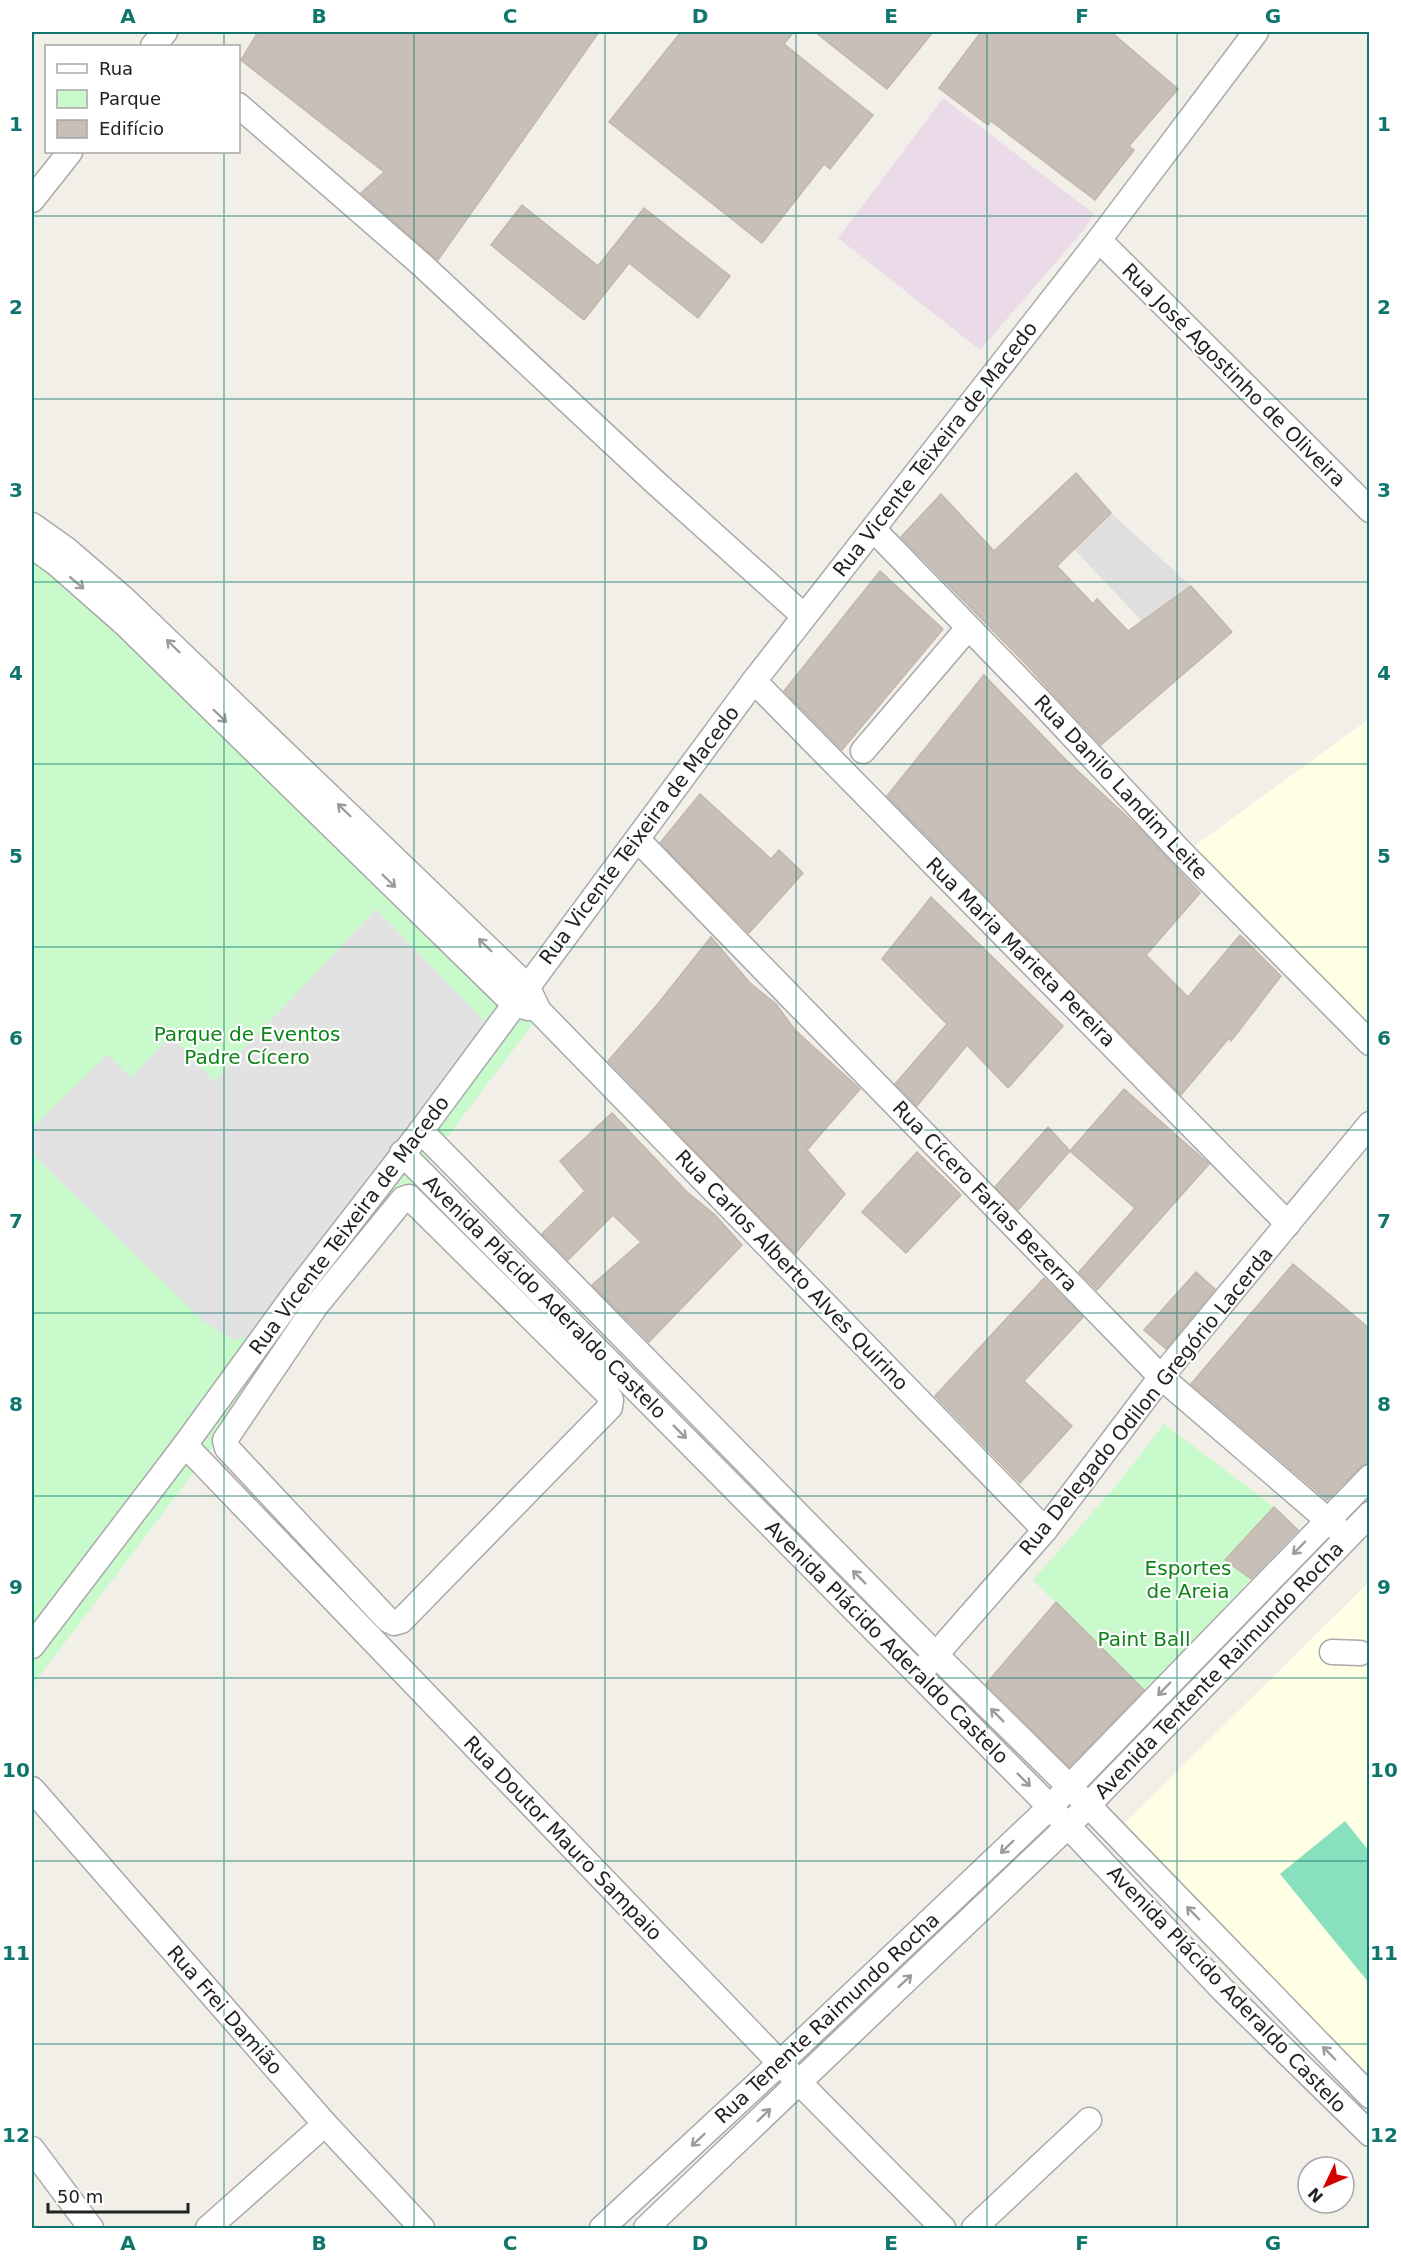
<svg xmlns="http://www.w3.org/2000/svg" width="1401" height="2260" font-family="'DejaVu Sans',sans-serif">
	<rect width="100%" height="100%" fill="#f2efe9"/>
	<path fill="#e0dfdf" d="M1111,513L1191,586L1142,621L1074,549Z"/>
	<path fill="#ebdbe8" d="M943,98L1094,214L1083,231L980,350L838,238Z"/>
	<g fill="#ffffe5">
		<path d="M1369,719V1028L1193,847Z"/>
		<path d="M1369,1582V2078L1124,1824Z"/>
	</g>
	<g fill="#c8facc">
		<path d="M32,546L539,1016L32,1686Z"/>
		<path d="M1164,1424L1274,1507L1225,1559L1251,1579L1146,1693L1033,1580L1120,1481Z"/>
	</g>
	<path fill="#88e0be" d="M1345,1821L1369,1851V1983L1280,1874Z"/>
	<path fill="#e2e2e2" d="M376,909L500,1037L270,1332L233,1340L203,1321L32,1154V1128L108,1054L131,1078L170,1036L214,1081Z"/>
	<g fill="#c7bfb8" stroke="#c4b6ab" stroke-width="1.5">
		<path d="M258,32H599L438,260L361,193L384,172L241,60Z"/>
		<path d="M681,32H794L784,44L873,115L830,169L824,164L762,243L609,122Z"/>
		<path d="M815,32H933L887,89Z"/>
		<path d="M981,32H1111L1178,89L1129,146L1134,150L1095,200L991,121L988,125L939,88Z"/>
		<path d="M522,205L598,266L644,208L730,276L698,318L629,263L584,320L491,245Z"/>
		<path d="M1076,473L1111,513L1057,566L1093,604L1097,599L1128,631L1191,586L1232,632L1101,745L1022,660L901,537L941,494L994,551Z"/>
		<path d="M880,571L943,629L842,750L784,691Z"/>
		<path d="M984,675L1066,760L1137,826L1200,893L1146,955L1188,997L1240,935L1281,976L1231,1041L1229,1038L1181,1095L887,796Z"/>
		<path d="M700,794L771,859L779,850L803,873L749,933L660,843Z"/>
		<path d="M931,897L1063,1026L1008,1088L967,1045L917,1106L895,1084L947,1024L882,959Z"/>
		<path d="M711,937L750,983L776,1004L795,1030L860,1089L807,1150L845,1194L795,1254L608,1061L657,1005Z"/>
		<path d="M1124,1089L1209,1164L1097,1290L1079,1272L1135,1208L1070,1151Z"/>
		<path d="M612,1113L686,1191L715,1215L742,1245L649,1342L592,1285L641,1242L613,1215L568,1260L542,1234L585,1191L560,1161Z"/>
		<path d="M1048,1127L1070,1151L1018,1210L995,1187Z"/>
		<path d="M917,1152L961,1195L906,1253L862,1212Z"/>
		<path d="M1293,1264L1370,1329V1463L1360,1467L1327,1500L1191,1384Z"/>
		<path d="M1196,1272L1215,1289L1166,1349L1144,1330Z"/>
		<path d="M1044,1278L1083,1317L1024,1381L1072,1426L1020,1483L935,1396Z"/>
		<path d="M1274,1507L1298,1530L1251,1579L1225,1560Z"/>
		<path d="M1056,1602L1144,1690L1069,1767L986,1684Z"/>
	</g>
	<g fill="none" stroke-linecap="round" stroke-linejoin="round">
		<defs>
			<g id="minor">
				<path d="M153,46L165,32"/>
				<path d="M238,105L421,264L656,483L804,616"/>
				<path d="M32,200L70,152"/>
				<path d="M1099,240L1370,510"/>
				<path d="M32,525L66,549L123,598L527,986L539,1011L1045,1530"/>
				<path d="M874,530L1042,703L1178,849L1370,1043"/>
				<path d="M32,546L57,564L124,623L514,1004L528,1008"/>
				<path d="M754,681L1288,1224"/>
				<path d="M863,751L968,628"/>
				<path d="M638,840L1161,1377L1338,1529"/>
				<path d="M421,1131L936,1655L1088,1805L1370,2096"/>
				<path d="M402,1153L1050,1807L1223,1990L1370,2134"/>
				<path d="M409,1197L607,1393L611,1400L610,1407L401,1621L394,1623L388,1620L227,1448L225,1440L315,1307L403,1199Z"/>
				<path d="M185,1445L780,2063L943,2228"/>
				<path d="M32,1646L185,1445L297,1291L421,1131L754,681L1099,240L1256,32"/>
				<path d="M1332,1652L1360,1653"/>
				<path d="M926,1666L1045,1530L1161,1377L1370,1124"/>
				<path d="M32,1789L325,2124L422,2228"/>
				<path d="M32,2149L91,2228"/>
				<path d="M208,2228L325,2124"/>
				<path d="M602,2228L780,2063L1050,1807L1370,1477"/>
				<path d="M646,2228L1068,1826L1370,1514"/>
				<path d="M974,2228L1089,2120"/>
			</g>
		</defs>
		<use href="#minor" stroke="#a9a9a9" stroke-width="27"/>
		<use href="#minor" stroke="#fff" stroke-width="24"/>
	</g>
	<defs><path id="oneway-shaft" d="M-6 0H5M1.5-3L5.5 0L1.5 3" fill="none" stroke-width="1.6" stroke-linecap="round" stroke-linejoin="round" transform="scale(1.5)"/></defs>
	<g stroke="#9c9c9c">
		<use href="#oneway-shaft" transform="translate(77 583) rotate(41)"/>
		<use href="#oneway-shaft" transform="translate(173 646) rotate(-136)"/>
		<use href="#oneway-shaft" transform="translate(220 716) rotate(44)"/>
		<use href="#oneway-shaft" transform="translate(344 810) rotate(-136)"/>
		<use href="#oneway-shaft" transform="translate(389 881) rotate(44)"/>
		<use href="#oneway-shaft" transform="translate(485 945) rotate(-136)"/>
		<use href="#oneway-shaft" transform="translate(680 1432) rotate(45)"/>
		<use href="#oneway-shaft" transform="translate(1299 1548) rotate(134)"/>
		<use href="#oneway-shaft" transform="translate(859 1577) rotate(-135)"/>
		<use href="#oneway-shaft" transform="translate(1164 1689) rotate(134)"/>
		<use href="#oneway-shaft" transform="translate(997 1715) rotate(-135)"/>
		<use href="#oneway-shaft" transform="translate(1024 1780) rotate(45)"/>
		<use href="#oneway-shaft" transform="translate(1007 1847) rotate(136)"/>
		<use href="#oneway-shaft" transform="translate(1193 1913) rotate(-134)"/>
		<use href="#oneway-shaft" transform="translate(905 1981) rotate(-43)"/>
		<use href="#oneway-shaft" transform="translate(1329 2053) rotate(-134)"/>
		<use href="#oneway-shaft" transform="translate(764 2115) rotate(-44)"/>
		<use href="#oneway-shaft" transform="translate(698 2140) rotate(137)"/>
	</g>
	<path fill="none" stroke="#0f766e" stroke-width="1.5" stroke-opacity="0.55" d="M224,32V46M414,32V2228M605,32V2228M796,32V2228M987,32V2228M1177,32V2228M224,152V2228M32,216H1370M32,399H1370M32,582H1370M32,764H1370M32,947H1370M32,1130H1370M32,1313H1370M32,1496H1370M32,1678H1370M32,1861H1370M32,2044H1370"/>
	<g text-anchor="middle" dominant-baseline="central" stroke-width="4.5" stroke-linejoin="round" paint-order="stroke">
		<g font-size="20" fill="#222" stroke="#fff">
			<text transform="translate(1234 375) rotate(45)">Rua José Agostinho de Oliveira</text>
			<text transform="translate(935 449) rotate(-52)">Rua Vicente Teixeira de Macedo</text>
			<text transform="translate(1121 787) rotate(47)">Rua Danilo Landim Leite</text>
			<text transform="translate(639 835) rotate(-53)">Rua Vicente Teixeira de Macedo</text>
			<text transform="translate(1021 952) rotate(45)">Rua Maria Marieta Pereira</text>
			<text transform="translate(985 1196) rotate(46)">Rua Cícero Farias Bezerra</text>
			<text transform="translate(349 1225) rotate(-53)">Rua Vicente Teixeira de Macedo</text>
			<text transform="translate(792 1270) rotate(46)">Rua Carlos Alberto Alves Quirino</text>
			<text transform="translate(545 1297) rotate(45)">Avenida Plácido Aderaldo Castelo</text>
			<text transform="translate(1146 1401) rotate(-51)">Rua Delegado Odilon Gregório Lacerda</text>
			<text transform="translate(887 1642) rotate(45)">Avenida Plácido Aderaldo Castelo</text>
			<text transform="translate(1219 1670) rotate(-46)">Avenida Tentente Raimundo Rocha</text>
			<text transform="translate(563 1838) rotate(46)">Rua Doutor Mauro Sampaio</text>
			<text transform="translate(1227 1989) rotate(46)">Avenida Plácido Aderaldo Castelo</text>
			<text transform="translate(225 2010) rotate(49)">Rua Frei Damião</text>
			<text transform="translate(827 2018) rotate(-43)">Rua Tenente Raimundo Rocha</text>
		</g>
		<g font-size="20" fill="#0c8416" stroke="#fff">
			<text x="247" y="1034">Parque de Eventos<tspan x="247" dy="23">Padre Cícero</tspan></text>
			<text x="1188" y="1568">Esportes<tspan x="1188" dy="23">de Areia</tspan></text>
			<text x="1144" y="1639">Paint Ball</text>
		</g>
	</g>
	<rect width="1401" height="2260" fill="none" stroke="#ffffff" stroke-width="66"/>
	<rect x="45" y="45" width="195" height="108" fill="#ffffff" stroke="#a7a7a7" stroke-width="1.5"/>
	<rect x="57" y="64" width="30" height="9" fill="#ffffff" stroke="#a7a7a7" stroke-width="1.5"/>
	<text x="99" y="75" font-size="18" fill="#222222">Rua</text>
	<rect x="57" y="90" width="30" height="18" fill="#c8facc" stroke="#a7a7a7" stroke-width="1.5"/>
	<text x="99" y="105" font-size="18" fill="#222222">Parque</text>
	<rect x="57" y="120" width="30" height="18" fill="#c7bfb8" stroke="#a7a7a7" stroke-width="1.5"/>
	<text x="99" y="135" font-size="18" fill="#222222">Edifício</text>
	<g transform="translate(1326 2185) rotate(226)"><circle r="28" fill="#ffffff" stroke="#a7a7a7" stroke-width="1.5"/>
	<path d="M0-4.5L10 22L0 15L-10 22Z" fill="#d40000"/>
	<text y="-9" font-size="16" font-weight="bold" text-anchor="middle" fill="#222222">N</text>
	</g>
	<path d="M48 2203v9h140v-9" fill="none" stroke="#222222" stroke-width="3"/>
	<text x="57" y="2203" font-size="18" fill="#222222" stroke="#ffffff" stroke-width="4.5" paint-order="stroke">50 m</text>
	<rect x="33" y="33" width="1335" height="2194" fill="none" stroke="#0f766e" stroke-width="2"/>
	<g font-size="20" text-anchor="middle" font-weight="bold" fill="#0f766e">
		<text x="128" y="23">A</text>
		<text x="319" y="23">B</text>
		<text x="510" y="23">C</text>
		<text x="700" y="23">D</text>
		<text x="891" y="23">E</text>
		<text x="1082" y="23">F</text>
		<text x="1273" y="23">G</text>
		<text x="16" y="131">1</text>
		<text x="1384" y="131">1</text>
		<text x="16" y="314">2</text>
		<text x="1384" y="314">2</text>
		<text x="16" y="497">3</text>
		<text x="1384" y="497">3</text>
		<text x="16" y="680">4</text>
		<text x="1384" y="680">4</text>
		<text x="16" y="863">5</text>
		<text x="1384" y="863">5</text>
		<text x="16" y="1045">6</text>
		<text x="1384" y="1045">6</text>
		<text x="16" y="1228">7</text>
		<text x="1384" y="1228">7</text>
		<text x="16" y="1411">8</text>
		<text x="1384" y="1411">8</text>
		<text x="16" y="1594">9</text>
		<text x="1384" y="1594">9</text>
		<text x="16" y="1777">10</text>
		<text x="1384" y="1777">10</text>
		<text x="16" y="1960">11</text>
		<text x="1384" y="1960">11</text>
		<text x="16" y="2142">12</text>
		<text x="1384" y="2142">12</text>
		<text x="128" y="2250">A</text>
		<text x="319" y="2250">B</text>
		<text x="510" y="2250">C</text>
		<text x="700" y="2250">D</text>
		<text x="891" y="2250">E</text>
		<text x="1082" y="2250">F</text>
		<text x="1273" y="2250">G</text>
	</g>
</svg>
